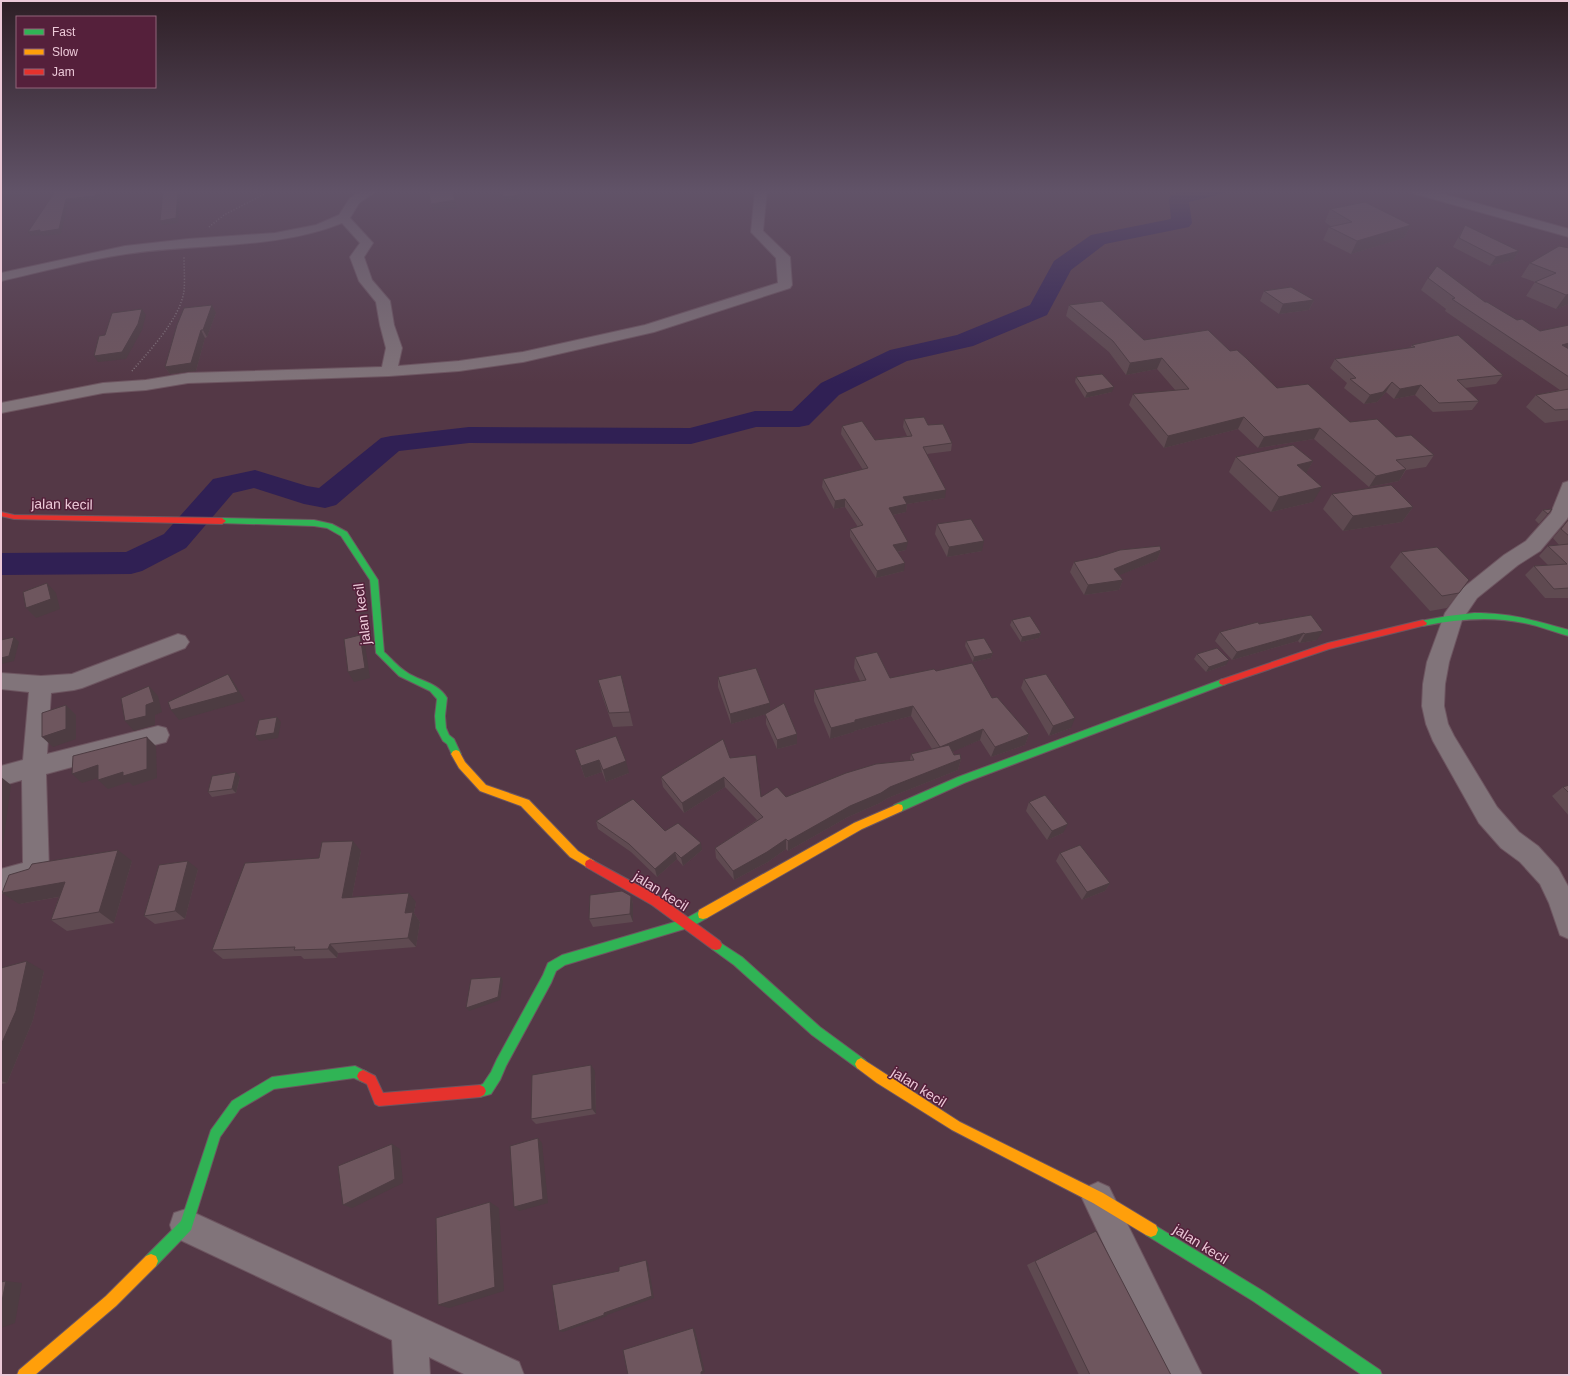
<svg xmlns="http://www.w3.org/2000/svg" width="1570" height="1376" font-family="Helvetica,sans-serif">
	<rect width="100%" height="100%" fill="#543846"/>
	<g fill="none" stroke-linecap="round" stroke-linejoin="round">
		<path fill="#302054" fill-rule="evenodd" d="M1189,190H1225L1222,194L1189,202L1192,223L1189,227L1105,244L1071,270L1047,315L973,346L907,361L839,395L809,425L799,427H756L691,444L469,443L399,451L336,505L325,508L304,504L254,488L233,493L186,548L142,571L131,574L1,575V553L126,552L164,534L213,479L255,470L307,486L319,488L381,438L391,436L469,427L690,428L755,411H792L821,383L890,350L957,335L1030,305L1054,261L1091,235L1171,219L1169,198L1172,194Z"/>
		<defs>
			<g id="street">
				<path d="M364,190H378L359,203L350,218L373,243L364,257L372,280L390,301L394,325L402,348L398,366L459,361L523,352L645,325L778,283L776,258L751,232L755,190H767L763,231L790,257L792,285L790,288L654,332L523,362L459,371L389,376L188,383L146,390L103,393L1,413V403L103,383L146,380L188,373L382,367L386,348L380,325L376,302L359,281L350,257L360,243L342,223C275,250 197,243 126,254C84,260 42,272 1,281V273L125,246L188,239L275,233L316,225L339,215L350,198Z"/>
				<path d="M1410,190H1429L1569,229V237L1412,193Z"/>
				<path d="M1569,481V515L1567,519L1540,551L1518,565L1477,598L1462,620L1449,662L1445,684L1444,706L1448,724L1454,736L1497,807L1519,832L1538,846L1558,868L1569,888V939L1560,935L1549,903L1540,884L1520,862L1501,848L1479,823L1433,741L1426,724L1422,706L1423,684L1427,662L1445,613L1463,588L1504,555L1526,541L1551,513L1563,483Z"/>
				<path d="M178,634L185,636L189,642L185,648L82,688L74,690L51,693L47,754L158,726L166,728L169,735L166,742L158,744L46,774L49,871L45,879L1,893V869L23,863L22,780L1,786V766L23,760L29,692L1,689V673L41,676L72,674Z"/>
				<path d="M1098,1182L1109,1187L1202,1375H1165L1082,1198L1087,1187Z"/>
				<path d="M186,1209L519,1362L524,1375H466L429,1357L430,1375H394L392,1340L174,1237L170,1225L174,1213Z"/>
			</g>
			<g id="fast">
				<path d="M222,518L314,520L332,524L347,532L378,580L384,652C391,658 397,666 405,671C418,681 438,682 447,698L445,716L446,728L449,735L454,739L461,754L459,757L456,758L453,757L447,744L443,741L436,728L435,716L437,699L430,691L399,676L376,653L370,580L341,536L327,528L314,526L219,523L218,521Z"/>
				<path d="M1474,613C1510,613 1534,620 1569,630V636C1554,632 1540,626 1524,623C1491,616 1457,619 1423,626L1419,623L1420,621L1448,616Z"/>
				<path d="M1223,679L1226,680L1227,682L1226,684L964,783L902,811L898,812L894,811L893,808L894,805L958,777Z"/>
				<path d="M703,909L707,910L708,914L707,918L691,927L565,965L556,971L551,983L506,1066L500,1080L491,1094L480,1097L476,1095L474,1091L476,1087L483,1084L491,1072L497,1059L543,975L548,963L562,955L685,919Z"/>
				<path d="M716,940L742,957L820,1027L865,1060L867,1064L865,1068L861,1070L857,1068L812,1035L734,965L712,949L710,945L712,941Z"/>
				<path d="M355,1066L367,1072L369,1076L367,1080L363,1082L354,1078L274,1089L240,1109L220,1137L191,1230L156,1266L151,1268L146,1266L144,1261L146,1256L181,1221L211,1130L232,1101L272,1077Z"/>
				<path d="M1151,1223L1263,1291L1380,1370L1382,1375H1362L1253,1301L1146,1235L1144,1230L1146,1225Z"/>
			</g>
			<g id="slow">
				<path d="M456,750L459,751L465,762L486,785L529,800L578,851L594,861L595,864L594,867L590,869L570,857L521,806L480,791L459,768L451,754L453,751Z"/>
				<path d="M898,804L902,805L903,808L902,811L862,829L707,918L703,919L699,918L698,914L699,910L854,823Z"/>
				<path d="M861,1058L960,1122L1103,1193L1156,1225L1158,1230L1156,1235L1151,1237L1146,1235L1093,1203L952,1130L877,1083L857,1068L855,1064L857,1060Z"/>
				<path d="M151,1254L156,1256L158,1261L156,1266L116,1306L35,1375H17L19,1370L106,1296L146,1256Z"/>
			</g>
			<g id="jam">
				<path d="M1,512L14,515L222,518L226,521L222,524L14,519L1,516Z"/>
				<path d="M1423,620L1427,623L1426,625L1329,649L1223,685L1220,684L1219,682L1220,680L1328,643Z"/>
				<path d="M590,859L660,897L720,941L722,945L720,949L716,950L712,949L652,905L586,867L585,864L586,861Z"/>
				<path d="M363,1070L375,1076L383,1093L480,1085L484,1087L486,1091L484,1095L480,1097L379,1106L375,1104L367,1084L359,1080L357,1076L359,1072Z"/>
			</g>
		</defs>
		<use href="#street" stroke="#6d5560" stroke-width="2"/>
		<use href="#fast" stroke="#6d5560" stroke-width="2"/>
		<use href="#slow" stroke="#6d5560" stroke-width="2"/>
		<use href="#jam" stroke="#6d5560" stroke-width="2"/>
		<g stroke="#84757c" stroke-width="1.5" stroke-dasharray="1 2" stroke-linecap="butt">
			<path d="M209,227L224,215L272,190"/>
			<path d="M132,371C150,350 180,319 184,291C185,280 184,268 184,257"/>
		</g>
		<use href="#street" fill="#81747a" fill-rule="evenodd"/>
		<use href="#fast" fill="#30b455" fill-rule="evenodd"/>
		<use href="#slow" fill="#ff9f0a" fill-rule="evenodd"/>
		<use href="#jam" fill="#e5322d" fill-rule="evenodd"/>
	</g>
	<g fill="#5f4a51">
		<path d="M491,190H517L519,195L521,201L505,203L502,196L493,197Z"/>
		<path d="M1330,209L1411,225L1404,238L1351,254L1323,240L1329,227H1332L1325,222Z"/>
		<path d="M1465,225L1519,251L1513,260L1490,266L1453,247Z"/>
		<path d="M1569,248V304L1556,309L1526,296L1535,282L1521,277L1530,263Z"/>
		<path d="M1428,278L1485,302L1517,320L1540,331L1569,325V420L1545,423L1526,407L1536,395L1560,390L1445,311L1446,309L1421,290Z"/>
		<path d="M1264,291L1314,300L1309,310L1279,314L1260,301Z"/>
		<path d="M1069,305L1144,340L1230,351L1277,388L1350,422L1396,437L1434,455L1426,467L1406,470L1399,481L1369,487L1314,439L1258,448L1238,429L1164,448L1129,405L1133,394L1176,391L1157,369L1126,375L1109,352L1066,316Z"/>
		<path d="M216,313L207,337L205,338L196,371L170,374L165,367Z"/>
		<path d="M1412,345L1503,375L1496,384L1465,388L1479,401L1472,410L1433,412L1415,395L1394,399L1386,392L1377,402L1364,404L1344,388L1347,383L1330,368L1335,359L1410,348Z"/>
		<path d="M1076,377L1112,392L1085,398L1075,382Z"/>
		<path d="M904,419L928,425L952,443L951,451L927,454L945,498L907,504L906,512L893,515L906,550L898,552L904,571L876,578L850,537V529L858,527L845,507L834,509L822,487L823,479L863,470L841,434L842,426L875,440L907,436L903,427Z"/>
		<path d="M1236,457L1313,461L1306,473L1313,502L1271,512L1229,472Z"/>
		<path d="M1332,494L1413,507L1402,522L1343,531L1323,509Z"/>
		<path d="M1552,509L1539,524L1535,520L1543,510Z"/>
		<path d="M1569,519V598H1545L1525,575L1534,566L1548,565L1539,556L1548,546L1559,545L1553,538Z"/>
		<path d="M937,524L982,551L947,557L935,534Z"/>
		<path d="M1161,550L1157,560L1119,575L1123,580L1119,590L1084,595L1070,572L1074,562Z"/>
		<path d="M1401,552L1459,593L1447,608L1430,611L1390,567Z"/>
		<path d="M1311,615L1317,640L1300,643L1298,641L1232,660L1215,641L1220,632L1259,624Z"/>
		<path d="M1012,620L1041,633L1039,638L1021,642L1010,625Z"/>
		<path d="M966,641L993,653L991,658L973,662L965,646Z"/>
		<path d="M1197,654L1226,665L1206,672L1194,659Z"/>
		<path d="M855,657L890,678L936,671L992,698L1029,734L1025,745L991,757L980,740L953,751L954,755L961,759L958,770L888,798L880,803L848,817L788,851L786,849L768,862L734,880L716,858L715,848L757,820L725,787L684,813L663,787L661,777L730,758L761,797H786L910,760L911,754L932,749L911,716L854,731V732L830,739L814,701V690L860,681L854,668Z"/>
		<path d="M621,675L633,726L613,727L602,695L598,680Z"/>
		<path d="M718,677L770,703V711L797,734V744L777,749L766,724V714L731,724L718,687Z"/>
		<path d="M1024,679L1071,728L1049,736L1021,688Z"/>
		<path d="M575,750L629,773L606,782L602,772L585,778Z"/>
		<path d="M240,777L236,793L212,797L208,792Z"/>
		<path d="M1569,785V816L1552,796L1563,787Z"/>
		<path d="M1029,802L1063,833L1047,840L1026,811Z"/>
		<path d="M596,821L702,850L683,866L677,859L657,877L631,852L598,829Z"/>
		<path d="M361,851L352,897L416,902L414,913L420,922L416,947L338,953L337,958L304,959L301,956L223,959L212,950L319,858Z"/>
		<path d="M1060,853L1110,883L1105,891L1082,900L1056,861Z"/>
		<path d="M132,861L114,923L67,931L51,920L59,897L19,904Z"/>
		<path d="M198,869L185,919L155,924L144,916Z"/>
		<path d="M631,896L633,904V922L593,927L589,919Z"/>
		<path d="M1,968L44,971L33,1020L7,1083L1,1084Z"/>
		<path d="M595,1071L596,1114L536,1124L531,1119Z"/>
		<path d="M1035,1261L1171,1375H1079L1027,1265Z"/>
	</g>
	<g fill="#4d3c42">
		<path d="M33,190H59L60,192L1,198V193Z"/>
		<path d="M99,190H104L98,200L68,203L61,234L43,236L42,235L31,236L28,232L66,199Z"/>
		<path d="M178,190H180L178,223L162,225L160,221Z"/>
		<path d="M424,190H428L429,194L426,195Z"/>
		<path d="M453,190L457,208L433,211L431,204Z"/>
		<path d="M500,190L502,196L493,197L492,191Z"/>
		<path d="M519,195L521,201L505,203L503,197Z"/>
		<path d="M1411,225L1404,238L1351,254L1357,241Z"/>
		<path d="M1519,251L1513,260L1490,266L1496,257Z"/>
		<path d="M1569,294V304L1556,309L1566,295Z"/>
		<path d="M1314,300L1309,310L1279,314L1283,304Z"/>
		<path d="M212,305L216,313L207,337L203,330Z"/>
		<path d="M142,309L146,315L142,330L126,359L98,362L94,356Z"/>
		<path d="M201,330L205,338L196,371L170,374L165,367Z"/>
		<path d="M1569,343V354L1562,345Z"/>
		<path d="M1162,358L1157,369L1126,375L1130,363Z"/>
		<path d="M1392,382L1386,392L1377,402L1364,404L1370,395Z"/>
		<path d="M1421,385L1415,395L1394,399L1400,389Z"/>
		<path d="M1114,387L1112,392L1085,398L1087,393Z"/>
		<path d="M1244,417L1238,429L1164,448L1168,436Z"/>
		<path d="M1320,428L1314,439L1258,448L1264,437Z"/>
		<path d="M1313,461L1304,477L1297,465Z"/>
		<path d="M1406,469L1399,481L1369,487L1376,476Z"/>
		<path d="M1322,487L1313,502L1271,512L1279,497Z"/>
		<path d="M946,490L945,498L907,504L906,512L888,516L889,508L903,497Z"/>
		<path d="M845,499V507L834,509L835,501Z"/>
		<path d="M1413,507L1402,522L1343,531L1353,516Z"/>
		<path d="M984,541L982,551L947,557L949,547Z"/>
		<path d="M908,542L906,550L892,553L893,545Z"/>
		<path d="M1161,550L1157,560L1110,579L1114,569Z"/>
		<path d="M905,563L904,571L876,578L877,571Z"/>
		<path d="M1123,580L1119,590L1084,595L1088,585Z"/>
		<path d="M47,583L56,593L60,609L36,618L26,608Z"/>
		<path d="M1323,631L1317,640L1300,643L1305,634Z"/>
		<path d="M1041,633L1039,638L1021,642L1022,637Z"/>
		<path d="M1304,633L1298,641L1232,660L1237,652Z"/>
		<path d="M360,635L365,644L370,678L354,682L348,672Z"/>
		<path d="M14,637L19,642L14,661L1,664V658Z"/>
		<path d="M993,653L991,658L973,662L974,657Z"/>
		<path d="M1229,660L1226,665L1206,672L1209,667Z"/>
		<path d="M228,674L235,684L245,701L179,720L171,710Z"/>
		<path d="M149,686L158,696L162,712L155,715V725L134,731L125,721L146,705Z"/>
		<path d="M770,703V713L731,724L730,714Z"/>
		<path d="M66,705L76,715V739L53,747L42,737Z"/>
		<path d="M913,706L911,716L854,731V732L830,739L831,728L855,720Z"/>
		<path d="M277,717L281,722L278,738L259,741L255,736Z"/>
		<path d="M1075,718L1071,728L1049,736L1053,726Z"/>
		<path d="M983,729L980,740L938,758L940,747Z"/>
		<path d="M797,734V744L777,749V740Z"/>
		<path d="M1029,734L1025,745L991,757L995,747Z"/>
		<path d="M147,737L156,746L157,778L133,786L129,782L108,789L98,780Z"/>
		<path d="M961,759L958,770L888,798L880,803L848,817L788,851V841L850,806L890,787Z"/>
		<path d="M599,760L602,772L585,778L581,766Z"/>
		<path d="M626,761L629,773L606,782L603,770Z"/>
		<path d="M98,765L108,775L82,783L72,774Z"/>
		<path d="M236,772L240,777L236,793L232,789Z"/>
		<path d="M1,777L11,785L1,859Z"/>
		<path d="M724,777L725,787L684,813L682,803Z"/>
		<path d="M1068,824L1063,833L1047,840L1052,831Z"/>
		<path d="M786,839V849L768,862L734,880L733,871Z"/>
		<path d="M353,841L361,851L350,907L342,898Z"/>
		<path d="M701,843L702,850L683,866L681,858Z"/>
		<path d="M118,850L132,861L114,923L99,912Z"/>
		<path d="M675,852L677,859L657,877L655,869Z"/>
		<path d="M188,861L198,869L185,919L175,911Z"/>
		<path d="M65,882L80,893L19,904L2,893Z"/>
		<path d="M1110,883L1105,891L1082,900L1087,892Z"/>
		<path d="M409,893L416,902L414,913L420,922L416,947L408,938L405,913Z"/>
		<path d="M631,896L633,904V922L630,914Z"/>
		<path d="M330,944L338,953L337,958L328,949Z"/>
		<path d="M27,961L44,971L33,1020L7,1083L1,1081V1045Z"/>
		<path d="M501,977L503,981L500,1000L469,1011L466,1008Z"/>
		<path d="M591,1065L595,1071L596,1114L592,1109Z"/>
		<path d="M538,1138L542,1143L548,1203L519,1211L514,1207Z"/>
		<path d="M392,1144L400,1149L403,1183L352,1208L343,1205Z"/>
		<path d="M490,1202L499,1208L504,1291L449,1308L438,1305Z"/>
		<path d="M646,1260L648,1263L654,1298L607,1315V1316L563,1332L559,1331Z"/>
		<path d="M6,1281L22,1283L15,1323L1,1328V1306Z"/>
		<path d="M693,1328L695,1330L705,1372L703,1373V1375H701Z"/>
	</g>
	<g fill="#6e565e" stroke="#4d3c42">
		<path d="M1,190H33L1,193Z"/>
		<path d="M56,190H99L95,196L66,199L59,229L40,232V230L28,232Z"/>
		<path d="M163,190H178L176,218L160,221Z"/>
		<path d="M428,190H452L455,200L431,204Z"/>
		<path d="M501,190H517L519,195L503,197Z"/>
		<path d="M1365,202L1411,225L1357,241L1329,227L1352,222L1330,209Z"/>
		<path d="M1465,225L1519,251L1496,257L1459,238Z"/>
		<path d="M1559,246L1569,248V294L1566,295L1535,282L1556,273L1530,263Z"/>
		<path d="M1437,266L1485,302H1487L1517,320L1522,319L1540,331L1569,325V343L1562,345L1569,349V377L1452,299L1455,298L1428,278Z"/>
		<path d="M1291,287L1314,300L1283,304L1264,291Z"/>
		<path d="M1102,301L1144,340L1208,330L1230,351L1237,350L1246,358L1277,388L1308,384L1350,422L1377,419L1396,437L1411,435L1434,455L1396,460L1406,469L1376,476L1320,428L1264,437L1244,417L1168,436L1133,394L1189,389L1162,358L1130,363L1113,341L1069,305Z"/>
		<path d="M212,305L203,330H201L191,363L165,367L177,325L184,308Z"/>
		<path d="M142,309L138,324L122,352L94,356L99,336L105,335L112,313Z"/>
		<path d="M1458,335L1503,375L1457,380L1479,401L1439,403L1421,385L1400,389L1392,382L1383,392L1370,395L1350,379L1356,378L1335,359L1415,347L1412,345Z"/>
		<path d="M1102,374L1114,387L1087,393L1076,377Z"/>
		<path d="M1569,389V409L1555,410L1536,395Z"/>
		<path d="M924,417L928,425L943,424L952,443L923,447L946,490L903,497L907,504L889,508L908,542L893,545L905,563L877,571L850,529L863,525L845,499L835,501L823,479L868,468L842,426L862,421L875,440L912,436L904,419Z"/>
		<path d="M1293,445L1313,461L1297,465L1322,487L1279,497L1236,457Z"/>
		<path d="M1391,485L1413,507L1353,516L1332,494Z"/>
		<path d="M1552,509L1548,514L1543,510Z"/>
		<path d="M971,519L984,541L949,547L937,524Z"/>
		<path d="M1569,519V536L1561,529Z"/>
		<path d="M1569,544V588L1554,589L1534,566L1567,564L1548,546Z"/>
		<path d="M1160,546L1161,550L1114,569L1123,580L1088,585L1074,562L1098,557L1120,550Z"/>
		<path d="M1437,547L1469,580L1459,593L1442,596L1401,552Z"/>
		<path d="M47,583L51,599L26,608L23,592Z"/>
		<path d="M1311,615L1323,631L1305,634L1304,633L1237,652L1220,632L1258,622L1259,624Z"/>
		<path d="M1030,616L1041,633L1022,637L1012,620Z"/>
		<path d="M360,635L365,668L348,672L344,639Z"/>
		<path d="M14,637L9,656L1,658V640Z"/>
		<path d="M984,638L993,653L974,657L966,641Z"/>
		<path d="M1217,648L1229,660L1209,667L1197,654Z"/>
		<path d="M877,652L890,678L934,669L936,671L972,663L992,698L997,697L1029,734L995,747L983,729L940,747L913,706L855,720V722L831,728L814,690L866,680L855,657Z"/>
		<path d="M756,668L770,703L730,714L718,677Z"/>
		<path d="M228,674L238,692L171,710L168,702Z"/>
		<path d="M1046,674L1075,718L1053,726L1024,679Z"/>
		<path d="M621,675L630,712L609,713L598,680Z"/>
		<path d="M149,686L154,702L146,705V716L125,721L121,698Z"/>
		<path d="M784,703L797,734L777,740L765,714Z"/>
		<path d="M66,705V729L42,737V713Z"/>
		<path d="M277,717L274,733L255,736L259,720Z"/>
		<path d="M616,736L626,761L603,770L599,760L581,766L575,750Z"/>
		<path d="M147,737V769L123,776V772L98,780V765L72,774L73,756Z"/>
		<path d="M723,739L730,758L756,755L761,797L777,787L786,797L846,773L876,764L914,760L911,754L949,745L954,755L960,754L961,759L890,787L881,793L850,806L788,841L786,839L767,852L733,871L715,848L763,817L724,777L682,803L661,777Z"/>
		<path d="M236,772L232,789L208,792L212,776Z"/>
		<path d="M1569,785V793L1563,787Z"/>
		<path d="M1045,795L1068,824L1052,831L1029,802Z"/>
		<path d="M633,799L665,831L678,823L701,843L681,858L675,852L655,869L629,844L596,821Z"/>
		<path d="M353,841L342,898L409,893L405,913L413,912L408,938L330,944L328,949L294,950L295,947L212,950L245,863L319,858L322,842Z"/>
		<path d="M1080,845L1110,883L1087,892L1060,853Z"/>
		<path d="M118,850L99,912L51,920L65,882L2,893L9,875L29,869L32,864Z"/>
		<path d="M188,861L175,911L144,916L159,865Z"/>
		<path d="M622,891L631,896L630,914L589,919L590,895Z"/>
		<path d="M27,961L16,1011L1,1045V968Z"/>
		<path d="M501,977L498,997L466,1008L471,979Z"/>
		<path d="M591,1065L592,1109L531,1119L532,1075Z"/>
		<path d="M538,1138L543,1199L514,1207L510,1146Z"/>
		<path d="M392,1144L395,1179L343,1205L338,1166Z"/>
		<path d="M490,1202L495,1287L438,1305L436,1218Z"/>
		<path d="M1096,1231L1171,1375H1090L1035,1261Z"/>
		<path d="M646,1260L652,1296L604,1313V1315L559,1331L552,1285L619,1271V1267Z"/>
		<path d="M6,1281L1,1306V1282Z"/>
		<path d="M693,1328L703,1371L701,1372V1375H628L623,1350Z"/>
	</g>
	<linearGradient id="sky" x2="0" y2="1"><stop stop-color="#2e1f26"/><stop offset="0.5" stop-color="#615368"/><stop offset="1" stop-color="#615368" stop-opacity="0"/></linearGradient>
	<rect width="1570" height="383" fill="url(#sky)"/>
	<g text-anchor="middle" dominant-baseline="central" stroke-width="3" stroke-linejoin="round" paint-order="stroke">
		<g font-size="14" fill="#ecc9d8" stroke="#55203b">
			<text transform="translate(62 504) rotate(1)">jalan kecil</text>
			<text transform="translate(362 614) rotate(-97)">jalan kecil</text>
			<text transform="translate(661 891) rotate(32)">jalan kecil</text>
			<text transform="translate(919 1087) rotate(32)">jalan kecil</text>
			<text transform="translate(1201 1244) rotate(32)">jalan kecil</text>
		</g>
	</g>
	<rect width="1570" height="1376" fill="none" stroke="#ecc9d8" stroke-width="4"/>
	<rect x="16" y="16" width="140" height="72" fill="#55203b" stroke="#91647a"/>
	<rect x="24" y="29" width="20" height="6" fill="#30b455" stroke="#91647a"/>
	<text x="52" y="36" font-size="12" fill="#ecc9d8">Fast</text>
	<rect x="24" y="49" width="20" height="6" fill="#ff9f0a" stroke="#91647a"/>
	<text x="52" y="56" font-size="12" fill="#ecc9d8">Slow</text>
	<rect x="24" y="69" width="20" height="6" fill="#e5322d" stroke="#91647a"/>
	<text x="52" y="76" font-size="12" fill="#ecc9d8">Jam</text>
</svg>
